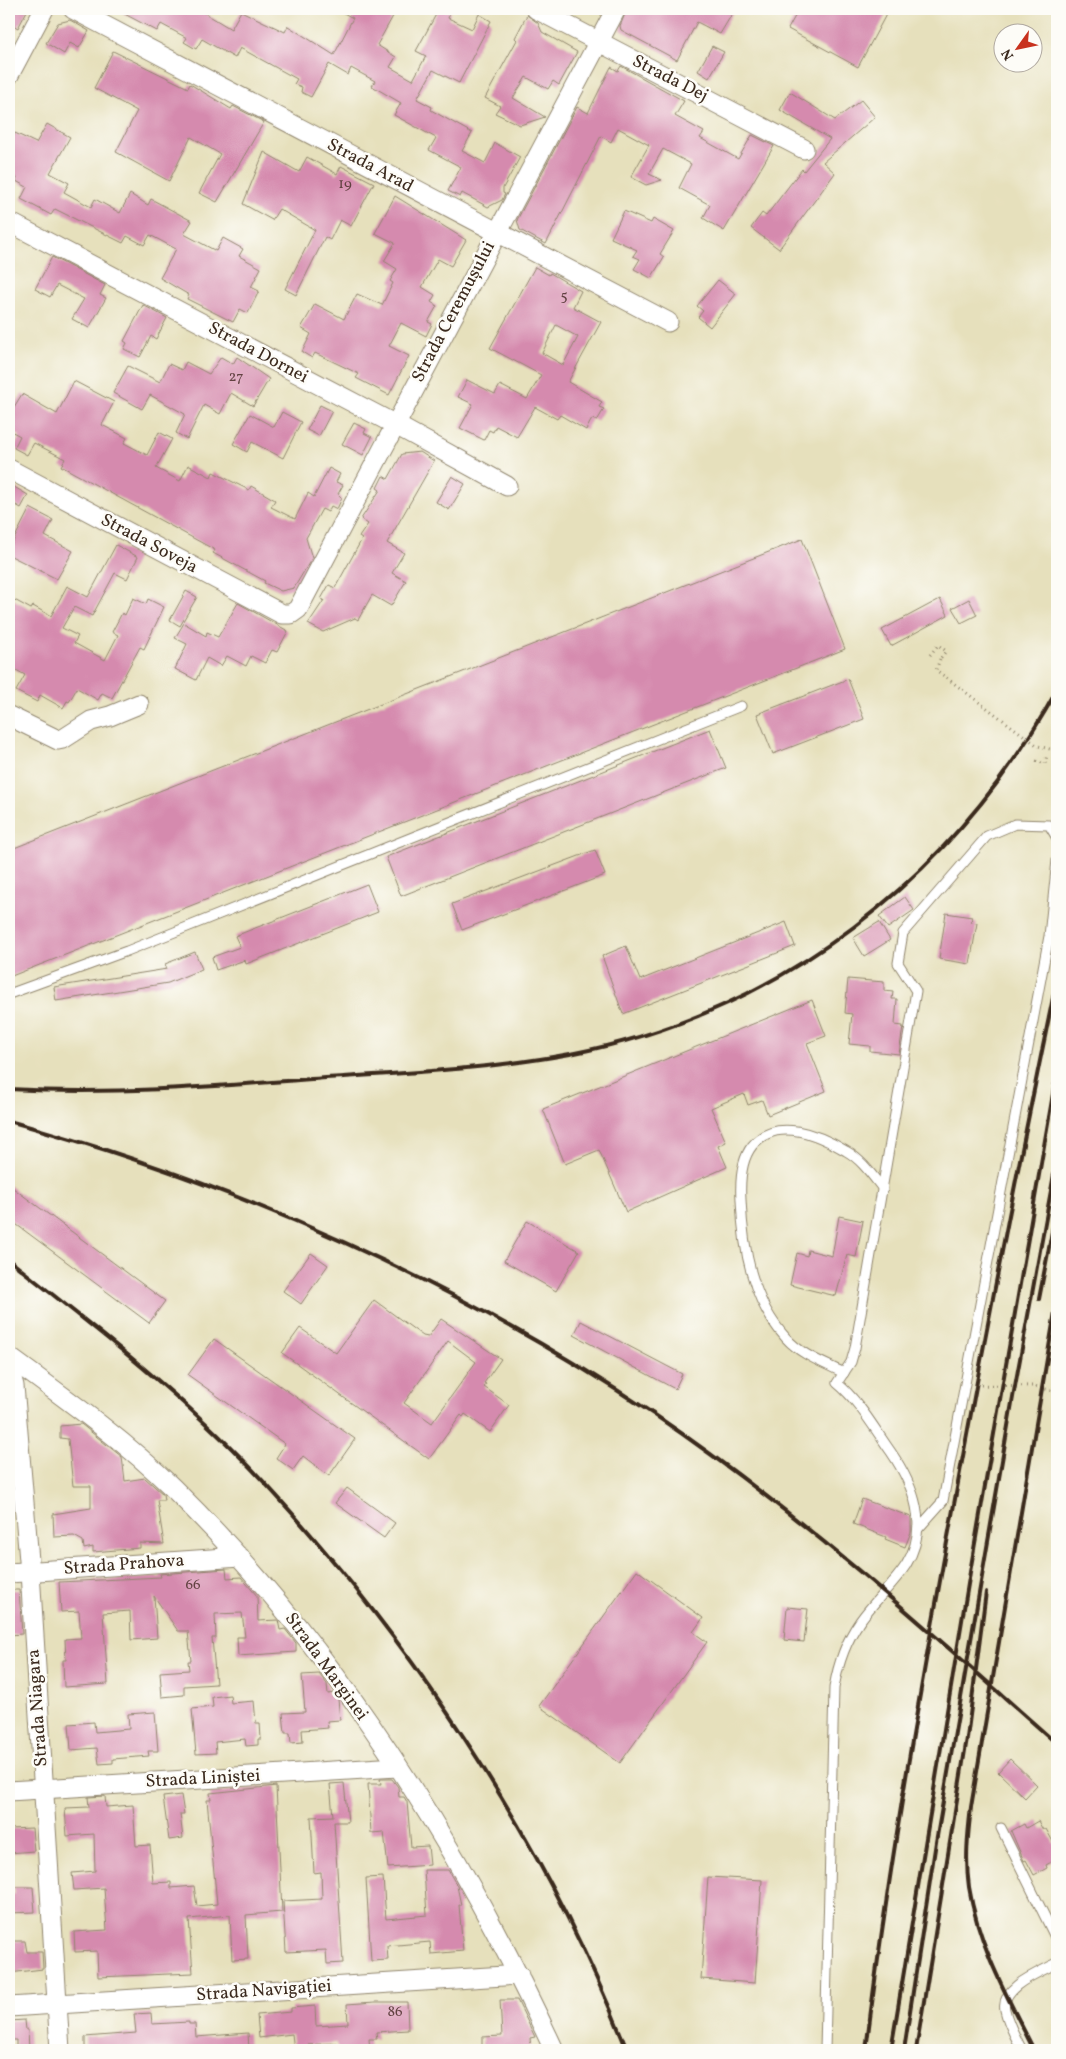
<svg xmlns="http://www.w3.org/2000/svg" width="1066" height="2059" font-family="Vollkorn,serif">
	<rect width="100%" height="100%" fill="#fdfcf7"/>
	<filter id="ink" filterUnits="userSpaceOnUse"><feTurbulence type="fractalNoise" baseFrequency=".02" numOctaves="2"/><feDisplacementMap in="SourceGraphic" scale="10" xChannelSelector="R" yChannelSelector="G"/><feConvolveMatrix kernelMatrix="1 2 1 2 8 2 1 2 1" color-interpolation-filters="sRGB"/></filter>
	<filter id="wash" filterUnits="userSpaceOnUse"><feTurbulence type="fractalNoise" baseFrequency=".0096" numOctaves="4" result="noise"/><feDisplacementMap in="SourceGraphic" scale="20" xChannelSelector="R" yChannelSelector="G"/><feGaussianBlur stdDeviation="1.12" result="paint"/><feColorMatrix in="noise" values="0 0 0 0 0 0 0 0 0 0 0 0 0 0 0 0 0 1.4 0 .05"/><feComposite in="paint" operator="in"/></filter>
	<g filter="url(#wash)">
		<rect width="100%" height="100%" fill="#e6e0bc"/>
		<g id="blocks">
			<g fill="#d58aae" fill-rule="evenodd">
				<path d="M9,9H28L18,28L9,23Z"/>
				<path d="M115,9H198L231,29L241,11L285,32L288,26L334,55L353,18L336,9H397L377,45L396,57L390,67L413,80L426,56L416,51L439,9L451,12L448,18L472,29L479,14L491,21L459,83L433,70L417,99L432,107L431,110L472,133L462,151L485,163L495,143L520,157L503,188V193L505,194L502,200L488,207L462,193L460,197L448,191L461,167L429,150L436,138L394,115L401,103L372,86L375,81L351,68L348,75L329,64L311,97L301,92L302,87L294,84L297,79L240,48L235,58L202,39L196,49L184,42L187,38L161,24L157,31Z"/>
				<path d="M627,9H735L720,34L697,22L677,60L621,30L620,26Z"/>
				<path d="M799,9H889L858,67L788,29Z"/>
				<path d="M527,15L538,23L542,32L577,52L559,85L553,81L548,89L526,77L513,98L545,117L520,125L495,113L500,106L485,98L517,40L515,38Z"/>
				<path d="M70,20L89,31L79,48L70,43L64,54L46,43L58,23Z"/>
				<path d="M712,46L724,52L709,78L698,71Z"/>
				<path d="M113,51L188,88L190,84L231,109L233,106L264,122L217,202L199,193L220,154L191,137L169,181L116,152L137,111L94,88Z"/>
				<path d="M621,66L684,101L675,116L704,132L700,138L738,159L752,135L774,146L724,231L703,218L710,205L679,188L691,164L663,149L649,174L662,180L646,185L631,177L649,145L618,128L611,142L601,136L546,244L520,230L517,220L577,107L588,113L611,67L618,71Z"/>
				<path d="M790,92L835,120L861,100L875,117L823,162L835,173L779,249L751,228L762,213L766,216L802,169L804,171L830,139L780,110Z"/>
				<path d="M47,124L70,137L50,173L69,183L64,192L91,207L95,199L120,213L130,194L148,205L151,199L192,221L184,234L216,251L223,238L243,249L239,256L261,268L251,287L259,291L248,313L240,309L233,322L187,299L189,295L160,278L176,249L150,235L144,245L127,236L123,243L55,209L51,215L21,199L27,187L16,181L17,178L9,174V146L15,133L36,143Z"/>
				<path d="M264,152L299,172L307,157L337,174L341,166L374,183L351,226L340,220L330,240L325,237L296,295L285,289L315,230L279,209L272,220L243,204Z"/>
				<path d="M395,196L466,240L451,266L438,259L422,287L435,295L431,302L437,306L428,322L432,324L426,336L401,323L389,346L409,356L389,395L356,378L359,374L315,353L312,358L302,352L311,334L301,328L315,304L344,319L357,294L382,305L393,283L390,281L397,269L384,261L395,243L375,233Z"/>
				<path d="M624,211L651,223L653,219L674,231L660,254L664,257L651,278L634,269L640,259L633,256L637,250L611,238Z"/>
				<path d="M52,257L105,285L100,295L106,298L89,328L72,319L84,299L57,285L50,297L35,289Z"/>
				<path d="M535,267L549,275L550,273L581,291L573,307L601,322L568,382L602,402L599,407L604,409L597,421L592,419L586,430L560,415L557,419L535,407L517,437L496,426L493,432L489,430L484,440L460,428L473,404L458,397L467,380L495,394L500,385L527,399L541,375L490,348ZM556,325L578,337L563,365L542,353Z"/>
				<path d="M718,280L736,294L710,327L698,317L703,311L697,306Z"/>
				<path d="M143,305L167,318L156,339L151,336L140,357L124,349L127,343L124,341Z"/>
				<path d="M221,357L233,364L237,357L269,379L253,406L231,393L220,414L204,405L187,439L176,433L185,414L150,395L142,409L113,393L128,366L160,382L169,364L182,370L186,362L209,374Z"/>
				<path d="M74,381L114,402L102,425L127,438L124,443L147,455L159,432L172,439L156,468L180,481L188,465L211,477L213,472L249,490L251,486L275,500L271,507L295,519L308,493L314,497L329,468L340,474L336,482L343,485L338,494L342,498L337,509L331,506L328,512L322,509L306,538L312,558L294,588L281,591L264,583L265,581L213,553L215,550L61,466L65,459L34,443L27,455L14,448L20,436L9,430V404L14,407L22,394L57,414Z"/>
				<path d="M320,405L332,411L319,436L307,430Z"/>
				<path d="M282,412L301,422L283,458L252,442L247,452L233,444L250,414L274,427Z"/>
				<path d="M354,423L366,429L364,433L372,437L363,455L342,444Z"/>
				<path d="M420,452L434,461L387,543L404,553L392,573L406,581L391,606L372,595L358,620L355,618L323,632L308,624L324,600L321,599L329,585L335,588L362,539L359,537L368,524L361,519L380,490L377,488L383,476L388,479L402,454Z"/>
				<path d="M452,476L465,484L449,510L436,502Z"/>
				<path d="M9,484L28,495L21,508L9,501Z"/>
				<path d="M30,508L53,520L45,536L73,551L57,579L9,555V549Z"/>
				<path d="M802,539L845,649L9,977V850Z"/>
				<path d="M116,545L138,557L127,579L115,573L92,616L74,607L62,628L78,636L74,643L105,660L118,635L112,632L122,613L125,615L133,598L146,604L148,599L164,607L144,649L140,647L112,698L102,693L98,700L77,688L69,702L67,701L63,708L40,695L37,702L16,691L25,675L9,666V597L31,609L33,606L51,616L67,586L88,597Z"/>
				<path d="M186,591L197,597L180,626L170,620Z"/>
				<path d="M940,599L948,615L891,646L882,630Z"/>
				<path d="M969,599L977,615L961,623L952,608Z"/>
				<path d="M238,603L288,631L277,652L272,650L265,663L251,656L246,666L227,656L221,666L207,658L196,680L175,669L187,644L175,638L184,623L206,636L207,632L218,637Z"/>
				<path d="M848,679L864,719L773,754L757,714Z"/>
				<path d="M710,729L726,768L401,896L386,857Z"/>
				<path d="M595,850L605,875L462,930L452,904Z"/>
				<path d="M367,884L378,912L246,964L245,960L216,970L212,957L240,947L235,936Z"/>
				<path d="M905,897L914,910L888,928L879,916Z"/>
				<path d="M946,913L972,917L971,922L977,923L970,964L939,959Z"/>
				<path d="M786,922L795,946L623,1014L602,956L626,946L640,980Z"/>
				<path d="M879,922L890,940L864,956L853,938Z"/>
				<path d="M195,952L202,969L168,983L56,1001L54,987L167,969L165,964Z"/>
				<path d="M848,979L884,982V991L893,992L892,999H897L895,1025L903,1026L899,1054L870,1051V1046L849,1044L852,1014L845,1013Z"/>
				<path d="M812,1000L826,1036L807,1043L826,1091L768,1115L762,1100L748,1105L744,1094L711,1108L726,1142L718,1146L727,1167L626,1212L599,1150L565,1164L543,1109Z"/>
				<path d="M9,1185L165,1301L149,1323L9,1219Z"/>
				<path d="M839,1216L863,1221L856,1257L847,1255L836,1296L790,1285L797,1253L807,1256L808,1250L832,1256Z"/>
				<path d="M527,1221L579,1251L556,1291L504,1261Z"/>
				<path d="M311,1253L328,1265L301,1304L283,1291Z"/>
				<path d="M374,1300L423,1336L428,1337L441,1319L501,1359L484,1383L486,1384L484,1387L509,1405L490,1432L465,1414L463,1417L461,1415L429,1459L282,1353L300,1328L336,1353ZM448,1341L476,1362L432,1423L404,1403Z"/>
				<path d="M581,1321L682,1374L675,1389L574,1335Z"/>
				<path d="M214,1339L355,1439L329,1476L303,1456L293,1470L276,1458L285,1444L188,1375Z"/>
				<path d="M81,1424L122,1457L125,1481L145,1478L163,1494L164,1500H157L164,1544L140,1543V1548L93,1552V1547L84,1549L83,1541L74,1536L54,1537L53,1514L91,1508V1486H73L68,1439L60,1438V1426Z"/>
				<path d="M347,1488L395,1523L384,1538L335,1503Z"/>
				<path d="M862,1499L911,1517V1532L905,1547L885,1539L886,1537L853,1524Z"/>
				<path d="M226,1569L227,1578L241,1577L257,1596L258,1621L278,1620L280,1630L285,1629L296,1643V1652L238,1656L237,1637H245L242,1613L215,1614L216,1638H212L216,1684L184,1686V1695L162,1697L160,1672L189,1670L188,1661H191L188,1631H178L154,1596L157,1638L131,1640L130,1611L103,1613L108,1684L64,1687L63,1660H66L65,1639L81,1638L79,1611L61,1612L59,1582L161,1577L160,1574Z"/>
				<path d="M637,1570L703,1618L693,1632L707,1642L620,1763L539,1706Z"/>
				<path d="M9,1590H19L22,1634L9,1635Z"/>
				<path d="M787,1607L808,1609L804,1642L784,1640Z"/>
				<path d="M319,1674L327,1684L328,1694L334,1693L338,1699L340,1720L327,1721L328,1728L302,1730L303,1742L291,1743L290,1733H285L283,1713L305,1712L302,1675Z"/>
				<path d="M230,1695L231,1703L254,1701L256,1723H260L261,1739H258V1745L246,1746L245,1739L215,1742L216,1753L196,1754L192,1709L213,1707L212,1697Z"/>
				<path d="M155,1712L158,1751H148L149,1756L113,1759V1763L99,1764L97,1748L71,1750L69,1724L94,1722L95,1732L129,1729L128,1714Z"/>
				<path d="M1010,1759L1037,1785L1025,1798L998,1772Z"/>
				<path d="M380,1779H392L398,1787L399,1797H404L407,1802L411,1847L428,1846L430,1865L388,1868L384,1832L371,1833L368,1784H381Z"/>
				<path d="M344,1783L348,1822H334L343,1963L327,1964L326,1950L286,1952L283,1901L322,1899L321,1872L314,1873L311,1817L333,1816L330,1784Z"/>
				<path d="M276,1786L282,1912L246,1915L248,1959L232,1960L230,1915L189,1919L193,1973L98,1977L97,1951L75,1952L74,1932L107,1930L104,1888L74,1890L72,1873L95,1871L94,1834L67,1836L65,1808L89,1807L88,1797L105,1796L106,1807L133,1805L136,1846L150,1845L153,1883L171,1882V1888L194,1886L197,1906L217,1904L207,1800H211L210,1793Z"/>
				<path d="M181,1795L184,1814H180L183,1838L169,1840L163,1797Z"/>
				<path d="M1038,1821L1043,1830L1046,1829L1057,1849V1859L1046,1865L1047,1868L1034,1875L1026,1860L1024,1861L1011,1831L1024,1824L1026,1828Z"/>
				<path d="M32,1828L34,1851L9,1853V1829Z"/>
				<path d="M424,1870H448L457,1886L461,1905H459L463,1951L431,1954L430,1942L387,1946L388,1960L371,1961L366,1878L383,1877L386,1919L427,1915Z"/>
				<path d="M708,1877L762,1880L755,1983L701,1979Z"/>
				<path d="M14,1887H33L35,1912L9,1913V1894H15Z"/>
				<path d="M9,1941H25L27,1952H42L43,1969L9,1973Z"/>
				<path d="M500,2000H517L535,2037L530,2038L531,2050H482V2037L502,2036Z"/>
				<path d="M375,2002H407L408,2030L376,2032L377,2039H369L370,2050H337V2043L307,2045L308,2050H294L292,2034L259,2038L257,2015L291,2012V2008L315,2006L316,2026L348,2024L347,2004Z"/>
				<path d="M151,2013L152,2024L189,2022V2024H195L196,2037L248,2033L249,2050H85V2037L136,2033L134,2014Z"/>
				<path d="M25,2020L26,2030H28L29,2050H16V2040H9V2021Z"/>
			</g>
		</g>
	</g>
	<g filter="url(#ink)">
		<use href="#blocks" fill-opacity="0" stroke="#90856d" stroke-width="1"/>
		<g fill="none" stroke-linecap="round" stroke-linejoin="round">
			<defs>
				<g id="service">
					<path d="M9,994L127,951L741,706"/>
					<path d="M844,1373C824,1363 801,1355 786,1338C752,1301 743,1249 741,1200C740,1183 741,1160 752,1146C776,1116 819,1135 846,1151C861,1159 872,1175 883,1189"/>
					<path d="M918,1529L943,1501L1049,936L1057,860"/>
					<path d="M1001,1828L1057,1941"/>
					<path d="M825,2050L834,1688C838,1664 846,1641 860,1621C874,1601 893,1585 906,1565C930,1526 914,1486 891,1452C874,1428 859,1401 837,1383L851,1362L855,1348L916,991L898,963L903,933L987,836L1015,824L1049,825L1057,838"/>
					<path d="M1022,2050C1016,2038 1008,2024 1005,2010C1000,1986 1041,1972 1057,1963"/>
				</g>
				<g id="minor">
					<path d="M73,9L668,322"/>
					<path d="M536,9L804,149"/>
					<path d="M9,75L44,9"/>
					<path d="M9,222L394,424L507,486"/>
					<path d="M9,469L282,614H291L298,609L616,9"/>
					<path d="M9,716L58,740L63,739L91,721L110,716L139,704"/>
					<path d="M9,1357C65,1398 123,1439 173,1488C334,1646 460,1846 554,2050"/>
					<path d="M9,1367L14,1386L30,1572L60,2050"/>
					<path d="M9,1573L240,1557"/>
					<path d="M9,1791L397,1767"/>
					<path d="M9,2007L519,1975"/>
				</g>
			</defs>
			<use href="#service" stroke="#90856d" stroke-width="11"/>
			<use href="#minor" stroke="#90856d" stroke-width="21"/>
			<g stroke="#90856d" stroke-width="3" stroke-dasharray="1 4" stroke-linecap="butt">
				<path d="M930,655L938,645L946,651L940,659"/>
				<path d="M1036,761L1045,764L1047,755"/>
				<path d="M976,1385L1034,1386L1057,1392"/>
			</g>
			<use href="#service" stroke="#fff" stroke-width="9"/>
			<use href="#minor" stroke="#fff" stroke-width="19"/>
			<g stroke="#3b2a1e" stroke-width="4">
				<path d="M9,1089C115,1095 220,1086 326,1078C407,1073 489,1069 570,1054C781,1013 954,877 1057,690"/>
				<path d="M9,1121C237,1184 458,1283 655,1415C798,1512 928,1629 1057,1744"/>
				<path d="M9,1260C81,1317 154,1373 220,1437C269,1484 313,1536 356,1589C468,1729 561,1884 627,2050"/>
				<path d="M1039,1299L1057,1206"/>
				<path d="M866,2050C886,1887 914,1726 943,1564C979,1368 1016,1173 1057,979"/>
				<path d="M891,2050L970,1572L1057,1071"/>
				<path d="M904,2050L936,1842L1013,1397L1057,1158"/>
				<path d="M916,2050L967,1738L986,1592"/>
				<path d="M1034,2050C1008,1998 978,1945 969,1887C965,1860 968,1833 971,1807L1057,1300"/>
			</g>
			<path stroke="#90856d" stroke-width="3" stroke-dasharray="1 4" stroke-linecap="butt" d="M940,659L936,670L1038,746L1057,751"/>
		</g>
	</g>
	<g text-anchor="middle" dominant-baseline="central" stroke-width="5" stroke-linejoin="round" paint-order="stroke">
		<g font-size="15" fill="#624242">
			<text x="345" y="184">19</text>
			<text x="564" y="296">5</text>
			<text x="236" y="377">27</text>
			<text x="193" y="1585">66</text>
			<text x="395" y="2012">86</text>
		</g>
		<g font-size="18" fill="#3b2a1e" stroke="#fdfcf7">
			<text transform="translate(670 79) rotate(27)">Strada Dej</text>
			<text transform="translate(370 166) rotate(28)">Strada Arad</text>
			<text transform="translate(454 312) rotate(-62)">Strada Ceremușului</text>
			<text transform="translate(258 353) rotate(28)">Strada Dornei</text>
			<text transform="translate(149 544) rotate(28)">Strada Soveja</text>
			<text transform="translate(124 1565) rotate(-4)">Strada Prahova</text>
			<text transform="translate(326 1667) rotate(54)">Strada Marginei</text>
			<text transform="translate(38 1708) rotate(-94)">Strada Niagara</text>
			<text transform="translate(203 1779) rotate(-3)">Strada Liniștei</text>
			<text transform="translate(264 1991) rotate(-4)">Strada Navigației</text>
		</g>
	</g>
	<rect width="1066" height="2059" fill="none" stroke="#fdfcf7" stroke-width="30"/>
	<g transform="translate(1018 48) rotate(237)"><circle r="24" fill="#fdfcf7" stroke="#afa8a0"/>
	<path d="M0-4L9 19L0 12L-9 19Z" fill="#c8321e"/>
	<text y="-8" font-size="14" font-weight="bold" text-anchor="middle" fill="#3b2a1e">N</text>
	</g>
</svg>
